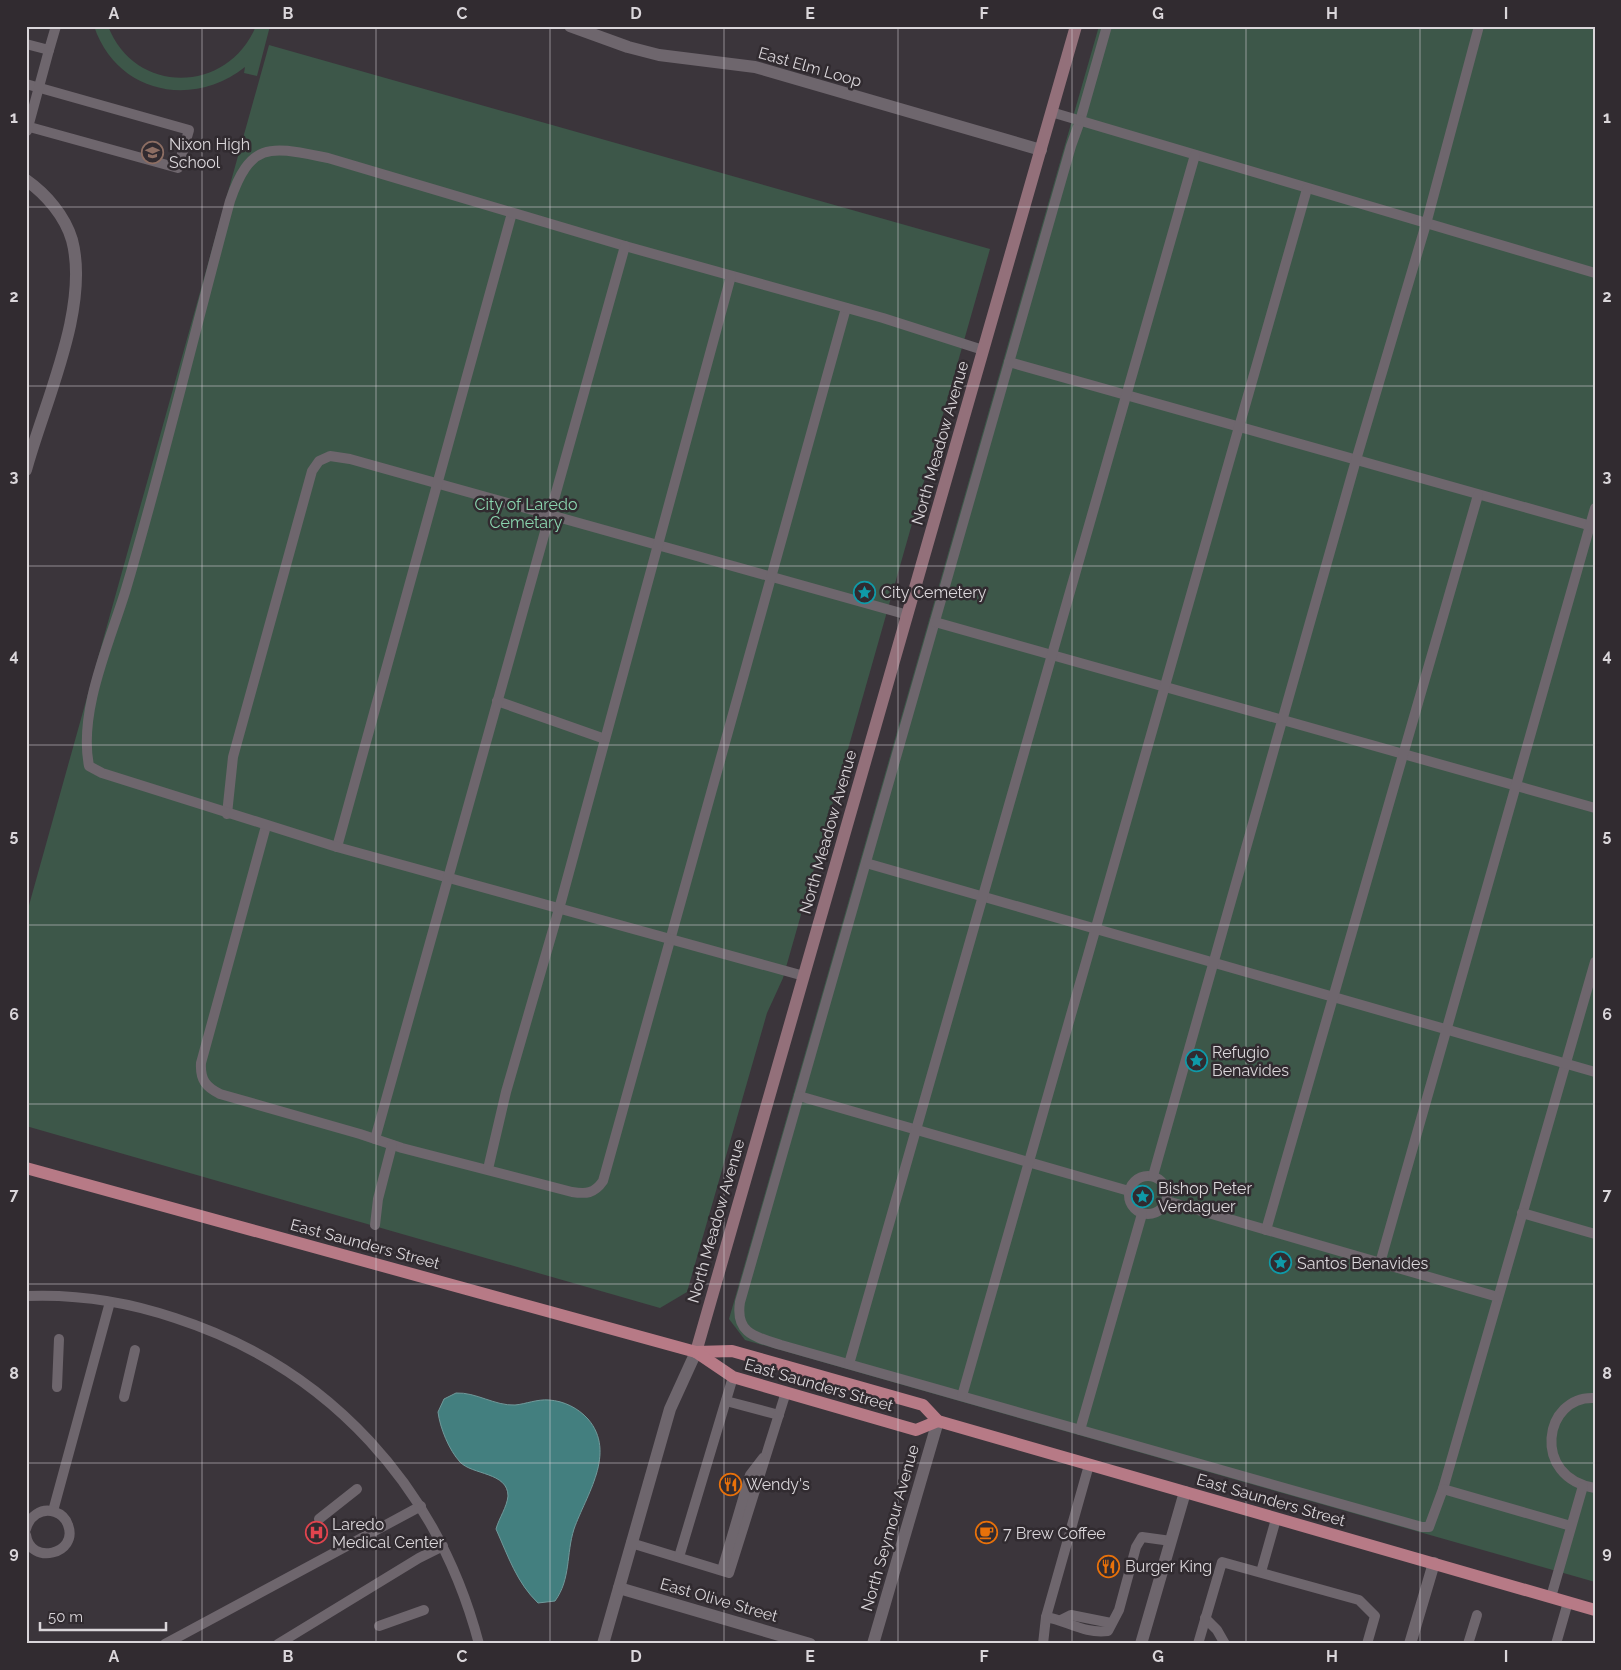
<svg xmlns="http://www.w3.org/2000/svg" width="1621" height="1670" font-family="Raleway,sans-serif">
	<rect width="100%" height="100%" fill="#3b353b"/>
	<g fill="#3d5749">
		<path d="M94,26H108C135,96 228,94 256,26H270L257,76L244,73L245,67C192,109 116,93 94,26Z"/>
		<path d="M1099,26H1595V1582L745,1340L729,1319Z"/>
		<path d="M269,45L990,249L783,978L767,1013L687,1292L660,1308L26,1126V916Z"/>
	</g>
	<path fill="#437f7f" stroke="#70999a" d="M456,1393C476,1392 495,1406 515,1405C526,1404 537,1399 549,1400C564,1401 578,1408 588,1419C617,1453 586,1495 574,1529C566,1554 571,1579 555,1601L538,1603C517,1583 508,1556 496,1529C499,1518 507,1507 508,1496C508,1472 472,1475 460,1462C449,1450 440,1428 438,1412L444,1399Z"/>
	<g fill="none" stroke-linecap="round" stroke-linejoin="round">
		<g stroke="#6e666d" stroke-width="10">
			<path d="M1107,26L1080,121L1071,146L740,1302C735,1334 756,1337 781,1345L1422,1527H1429L1443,1489L1595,962"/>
			<path d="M26,44L49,50L56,26"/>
			<path d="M26,84L189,130L178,168L26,126"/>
			<path d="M1051,112L1595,273"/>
			<path d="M27,131L49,50"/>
			<path d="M1009,362L1595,527"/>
			<path d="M935,622L1595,808"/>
			<path d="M497,701L605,739"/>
			<path d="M227,814L233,757L312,471L319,461L330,456L350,459L908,615"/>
			<path d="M266,826L201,1063C200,1080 206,1087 220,1094L360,1134L402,1148L572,1192C586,1194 594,1194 603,1181L846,308"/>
			<path d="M337,847L512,213"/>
			<path d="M866,863L1595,1072"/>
			<path d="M804,976L337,847L102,773L89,766C78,711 110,642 126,589C164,461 195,330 230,201C251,139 272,147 328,158L625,246L883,318L983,350"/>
			<path d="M799,1096L1129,1191"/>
			<path d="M375,1139L625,246"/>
			<path d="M488,1169L506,1092L559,909L731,276"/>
			<circle cx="1148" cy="1195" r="19"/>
			<path d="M1153,1176L1356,460L1426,224L1479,26"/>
			<path d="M1167,1201L1498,1297"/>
			<path d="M1522,1213L1595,1234"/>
			<path d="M375,1225L378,1199L392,1145"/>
			<path d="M1266,1230L1478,495"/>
			<path d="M1380,1263L1595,508"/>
			<path d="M26,1296C76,1294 128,1302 175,1318C330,1368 438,1488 479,1644"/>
			<path d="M849,1364L1195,155"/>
			<path d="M57,1387L59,1339"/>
			<path d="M962,1396L1307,189"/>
			<path d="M124,1397L135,1350"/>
			<path d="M1595,1398C1543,1395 1531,1478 1595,1488"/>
			<path d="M726,1401L779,1415"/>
			<path d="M1080,1430L1142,1214"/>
			<path d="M1443,1489L1571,1526"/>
			<path d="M53,1511L110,1302"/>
			<path d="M319,1519L357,1489"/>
			<path d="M26,1529C29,1517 41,1507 55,1512C61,1514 66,1519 68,1525C79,1554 30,1566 26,1535"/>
			<path d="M631,1543L729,1573L786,1392"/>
			<path d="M679,1557L733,1377"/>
			<path d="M722,1570L750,1475L763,1458"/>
			<path d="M1261,1572L1276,1519"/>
			<path d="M1551,1597L1583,1486"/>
			<path d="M1046,1617C1068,1621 1084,1634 1108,1631L1119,1610L1136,1547L1142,1537L1171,1541"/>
			<path d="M1205,1618L1217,1630L1225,1644"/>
			<path d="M1061,1620L1071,1615L1111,1623"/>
			<path d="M379,1626L424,1610"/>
			<path d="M165,1644L421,1506"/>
			<path d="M278,1644L419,1558L443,1546"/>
			<path d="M1043,1644L1046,1617L1089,1465"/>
			<path d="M1198,1644L1222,1562L1359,1600L1375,1616L1367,1644"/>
			<path d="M1468,1644L1477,1615"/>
			<path d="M1556,1644L1568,1602"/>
		</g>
		<g stroke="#6e666d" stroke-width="12">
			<path d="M570,26L628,47L659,55L755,67L1041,150"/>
			<path d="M26,180C46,194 65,216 72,240C90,308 44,403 26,470"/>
			<path d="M619,1588L810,1644"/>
			<path d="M873,1644L938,1421"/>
			<path d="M1141,1644L1185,1492"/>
			<path d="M1410,1644L1434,1563"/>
		</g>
		<path stroke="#6e666d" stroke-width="12" d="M603,1644L670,1409L696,1352"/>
		<path stroke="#93707a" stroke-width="12" d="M696,1352L1076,26"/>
		<g stroke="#b77a86" stroke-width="12">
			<path d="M26,1168L696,1352L732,1351L923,1405L938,1421L1595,1610"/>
			<path d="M696,1352L733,1377L916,1430L938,1421"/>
		</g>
	</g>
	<path fill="none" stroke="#dad6da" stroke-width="1" stroke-opacity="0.55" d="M202,26V1644M376,26V1644M550,26V1644M724,26V1644M898,26V1644M1072,26V1644M1246,26V1644M1420,26V1644M26,207H1595M26,386H1595M26,566H1595M26,745H1595M26,925H1595M26,1104H1595M26,1284H1595M26,1463H1595"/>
	<defs>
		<symbol id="school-ring" viewBox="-11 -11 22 22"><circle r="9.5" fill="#312b30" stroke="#8d6e63" stroke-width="1.5"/><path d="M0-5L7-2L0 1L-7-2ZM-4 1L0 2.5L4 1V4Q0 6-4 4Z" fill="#8d6e63"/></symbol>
		<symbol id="sight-ring" viewBox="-11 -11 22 22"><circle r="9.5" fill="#312b30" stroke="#0f9aa8" stroke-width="1.5"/><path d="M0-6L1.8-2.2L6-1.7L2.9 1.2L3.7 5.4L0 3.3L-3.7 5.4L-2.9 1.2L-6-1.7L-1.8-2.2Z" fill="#0f9aa8"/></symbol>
		<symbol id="restaurant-ring" viewBox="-11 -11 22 22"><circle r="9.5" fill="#312b30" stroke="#e8710a" stroke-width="1.5"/><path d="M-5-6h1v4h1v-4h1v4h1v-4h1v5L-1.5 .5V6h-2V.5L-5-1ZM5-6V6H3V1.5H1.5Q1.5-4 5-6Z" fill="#e8710a"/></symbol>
		<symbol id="hospital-ring" viewBox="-11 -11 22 22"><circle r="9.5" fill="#312b30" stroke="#e0444e" stroke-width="1.5"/><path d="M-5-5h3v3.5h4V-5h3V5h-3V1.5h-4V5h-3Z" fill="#e0444e"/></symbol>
		<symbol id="cafe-ring" viewBox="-11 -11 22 22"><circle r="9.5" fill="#312b30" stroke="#e8710a" stroke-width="1.5"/><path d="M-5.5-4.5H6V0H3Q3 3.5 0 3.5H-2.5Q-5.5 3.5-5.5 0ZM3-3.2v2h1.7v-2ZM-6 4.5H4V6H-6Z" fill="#e8710a"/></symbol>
	</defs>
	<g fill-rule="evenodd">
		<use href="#school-ring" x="140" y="140" width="25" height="25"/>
		<use href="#sight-ring" x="852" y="580" width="25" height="25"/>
		<use href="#sight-ring" x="1184" y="1048" width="25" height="25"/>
		<use href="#sight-ring" x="1130" y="1184" width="25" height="25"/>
		<use href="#sight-ring" x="1268" y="1250" width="25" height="25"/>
		<use href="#restaurant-ring" x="718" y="1472" width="25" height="25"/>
		<use href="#hospital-ring" x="304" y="1520" width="25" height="25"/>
		<use href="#cafe-ring" x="974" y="1520" width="25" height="25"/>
		<use href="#restaurant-ring" x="1096" y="1554" width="25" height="25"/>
	</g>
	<g text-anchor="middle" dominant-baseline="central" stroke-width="5" stroke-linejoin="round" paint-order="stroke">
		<g font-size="16" fill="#dad6da" stroke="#312b30">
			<text transform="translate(810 67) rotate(16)">East Elm Loop</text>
			<text transform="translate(940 443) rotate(-74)">North Meadow Avenue</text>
			<text transform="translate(828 832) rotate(-74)">North Meadow Avenue</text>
			<text transform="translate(716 1221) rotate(-74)">North Meadow Avenue</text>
			<text transform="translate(365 1244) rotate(15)">East Saunders Street</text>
			<text transform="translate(819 1385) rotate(16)">East Saunders Street</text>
			<text transform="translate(1271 1500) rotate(16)">East Saunders Street</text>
			<text transform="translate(890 1528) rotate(-74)">North Seymour Avenue</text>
			<text transform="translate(719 1600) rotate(16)">East Olive Street</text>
		</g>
		<g font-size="16" fill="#dad6da" stroke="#312b30" text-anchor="start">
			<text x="169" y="144">Nixon High<tspan x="169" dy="18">School</tspan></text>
			<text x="881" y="592">City Cemetery</text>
			<text x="1212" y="1052">Refugio<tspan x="1212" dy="18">Benavides</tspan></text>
			<text x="1158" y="1188">Bishop Peter<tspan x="1158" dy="18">Verdaguer</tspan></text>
			<text x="1297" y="1263">Santos Benavides</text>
			<text x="746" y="1484">Wendy's</text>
			<text x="332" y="1524">Laredo<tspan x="332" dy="18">Medical Center</tspan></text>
			<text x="1003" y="1533">7 Brew Coffee</text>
			<text x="1125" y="1566">Burger King</text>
		</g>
		<g font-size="16" fill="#8bd6af" stroke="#312b30">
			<text x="526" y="504">City of Laredo<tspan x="526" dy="18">Cemetary</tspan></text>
		</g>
	</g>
	<rect width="1621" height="1670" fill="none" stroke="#312b30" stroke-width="55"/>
	<path d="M40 1622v8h126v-8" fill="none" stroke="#dad6da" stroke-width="2.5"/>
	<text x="48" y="1622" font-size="15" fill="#dad6da" stroke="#312b30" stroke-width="4" paint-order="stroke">50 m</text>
	<rect x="28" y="28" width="1566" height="1614" fill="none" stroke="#dad6da" stroke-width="2"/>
	<g font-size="16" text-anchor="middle" font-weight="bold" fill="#dad6da">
		<text x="114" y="19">A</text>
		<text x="288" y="19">B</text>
		<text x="462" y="19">C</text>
		<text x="636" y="19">D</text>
		<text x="810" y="19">E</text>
		<text x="984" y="19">F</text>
		<text x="1158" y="19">G</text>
		<text x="1332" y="19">H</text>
		<text x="1506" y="19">I</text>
		<text x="14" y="123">1</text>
		<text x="1607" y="123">1</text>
		<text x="14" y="302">2</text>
		<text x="1607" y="302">2</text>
		<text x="14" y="482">3</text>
		<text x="1607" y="482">3</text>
		<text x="14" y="661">4</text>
		<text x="1607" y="661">4</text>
		<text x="14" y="841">5</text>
		<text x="1607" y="841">5</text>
		<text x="14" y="1020">6</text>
		<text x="1607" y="1020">6</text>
		<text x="14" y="1200">7</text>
		<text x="1607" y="1200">7</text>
		<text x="14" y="1379">8</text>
		<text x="1607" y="1379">8</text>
		<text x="14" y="1558">9</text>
		<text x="1607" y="1558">9</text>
		<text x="114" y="1662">A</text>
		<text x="288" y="1662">B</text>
		<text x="462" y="1662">C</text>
		<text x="636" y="1662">D</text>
		<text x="810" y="1662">E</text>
		<text x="984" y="1662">F</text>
		<text x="1158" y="1662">G</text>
		<text x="1332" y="1662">H</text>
		<text x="1506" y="1662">I</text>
	</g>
</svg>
